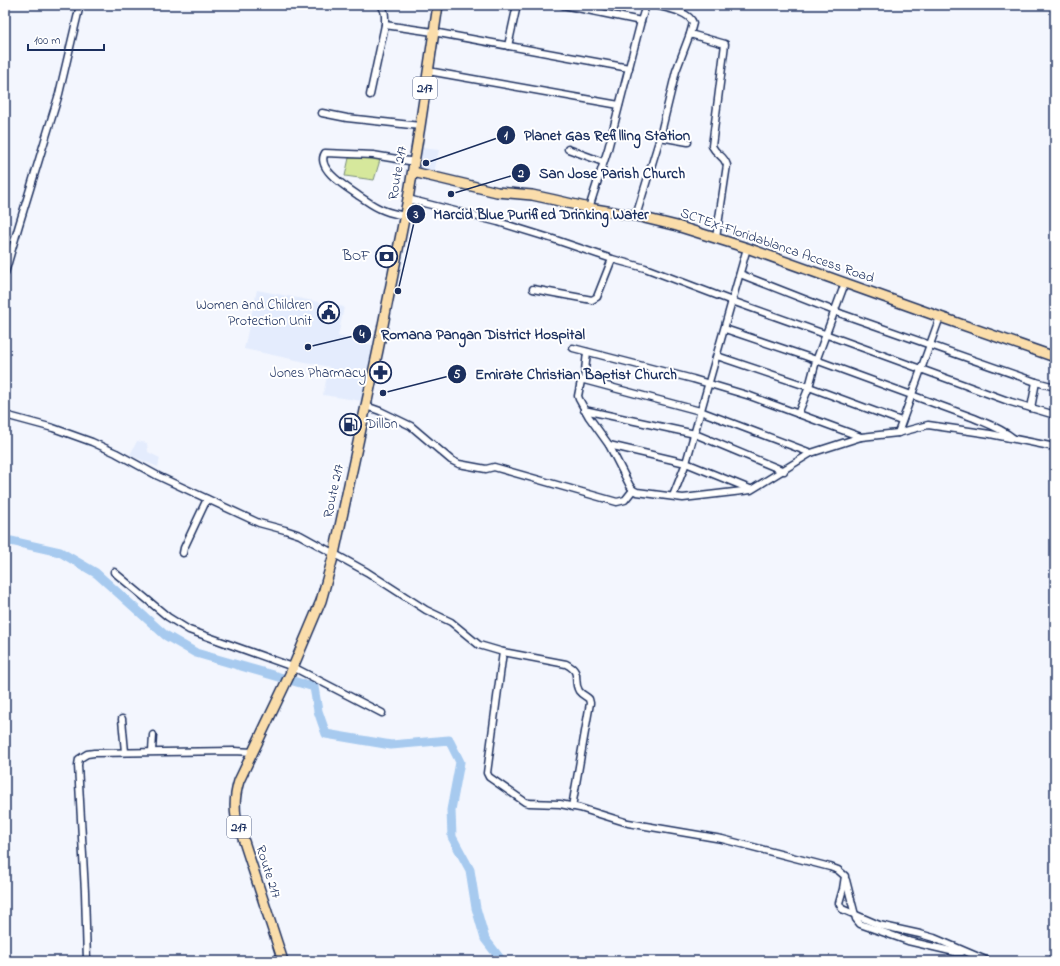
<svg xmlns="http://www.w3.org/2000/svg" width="1060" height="966" font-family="'Indie Flower',sans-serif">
	<rect width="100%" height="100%" fill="#f3f6fe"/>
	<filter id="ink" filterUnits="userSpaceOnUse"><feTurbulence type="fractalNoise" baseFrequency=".025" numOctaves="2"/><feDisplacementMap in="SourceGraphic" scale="8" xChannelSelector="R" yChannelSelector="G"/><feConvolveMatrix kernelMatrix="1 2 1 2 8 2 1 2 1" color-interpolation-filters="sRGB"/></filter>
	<g filter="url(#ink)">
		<g fill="#e4ecfd">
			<path d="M422,148L439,150L434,173L418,170Z"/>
			<path d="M257,290L344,307L338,336L373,345L362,401L323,395L329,367L244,349Z"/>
			<path d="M137,441L147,443L148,452L160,458L158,467L130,455Z"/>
		</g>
		<path fill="#d6e89c" stroke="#788c7d" d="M349,158H379L380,160L374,180L345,176Z"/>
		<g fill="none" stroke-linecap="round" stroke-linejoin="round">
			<path stroke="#a7caef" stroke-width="9" d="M5,544L11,541L60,552L96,573L165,635L196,653L314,687L318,711L326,734L391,745L449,740L460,762L451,810L452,837L470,870L476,908L485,939L502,961"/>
			<defs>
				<g id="street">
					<path d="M563,5L641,21"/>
					<path d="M385,25L433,32L629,68"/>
					<path d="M690,34L725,44L712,146C717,156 723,154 727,165L716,238"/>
					<path d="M508,46L517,5"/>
					<path d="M428,71L619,105"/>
					<path d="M370,95L385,25C385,17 386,12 381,5"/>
					<path d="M322,113L347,118L420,126"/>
					<path d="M660,137L688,142"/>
					<path d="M568,149L603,162"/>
					<path d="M408,199L498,222L553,239L612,259L645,268L732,301L833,337L1011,402L1055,415"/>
					<path d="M589,208L608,149L641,21L646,5"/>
					<path d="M404,216C397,214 390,213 383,210C374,207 367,201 359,196C348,188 315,169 325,153L373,155L415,162"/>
					<path d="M636,216L659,141L676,71L690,34L693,23C689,11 665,8 654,5"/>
					<path d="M5,273L19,225L59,94L80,5"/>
					<path d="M740,274L842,314L1036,382L1055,387"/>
					<path d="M533,289L592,300L597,297L612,259"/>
					<path d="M725,329L805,356L974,418C988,424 1001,428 1013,438"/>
					<path d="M573,348L693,379L750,396L861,437L898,433L928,425L990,434L1055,447"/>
					<path d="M587,352L584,380L581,381L578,396L579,399L589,417L609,445L630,486L633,490L637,492L683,498L751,490L811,453L861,437"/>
					<path d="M717,356L809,387L901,421"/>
					<path d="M584,380L700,411L811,453"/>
					<path d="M366,406L380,411L411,426L451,460L459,464L486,469L494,467L617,502L625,500L633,490"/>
					<path d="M1031,408L1036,382"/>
					<path d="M584,410L695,434L784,471"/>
					<path d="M798,414L809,387L816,361L845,283"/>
					<path d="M5,415L53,428L92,442L116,453L158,476L259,523L285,530L300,535L367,572L426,610L451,622L479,645L503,652L566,664C583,673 572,679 579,691C582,695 586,696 589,699L590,703L572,807"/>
					<path d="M898,433L940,317"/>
					<path d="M609,445L686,463L750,489"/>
					<path d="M673,496L686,463L747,248"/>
					<path d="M183,553L184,548L207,499"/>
					<path d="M114,572L168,617L189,630L293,667L382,713"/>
					<path d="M503,652L487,773L489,777L525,802L529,803L560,804L580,808L628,823L722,839L830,867L838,870L845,876L843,889L839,903L842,909L879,925L920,934L934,938L988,961"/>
					<path d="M122,719L125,752"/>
					<path d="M152,751L153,735"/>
					<path d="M846,880L856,919L860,924L908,941L955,952H962"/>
					<path d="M87,961L85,892L78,765L79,759L87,754L94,753L234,751L253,752"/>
					<path d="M259,961L282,960"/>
				</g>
				<g id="primary">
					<path d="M413,172L497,192L532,195L555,200L589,208L636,216L677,226L747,248L940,317L1055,357"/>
					<path d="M283,961L236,817C234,804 235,794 239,781L291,672L321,601L334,554L378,350L408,199L420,126L438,5"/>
				</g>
			</defs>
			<use href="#street" stroke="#1b2f5e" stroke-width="9"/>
			<use href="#primary" stroke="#1b2f5e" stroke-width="12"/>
			<use href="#street" stroke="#fff" stroke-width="6"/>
			<use href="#primary" stroke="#faddab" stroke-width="9"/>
		</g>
	</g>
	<defs>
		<symbol id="bank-ring" viewBox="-11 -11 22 22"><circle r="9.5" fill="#fff" stroke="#1b2f5e" stroke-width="1.5"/><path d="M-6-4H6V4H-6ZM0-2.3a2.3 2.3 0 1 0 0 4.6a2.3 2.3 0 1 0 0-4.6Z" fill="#1b2f5e"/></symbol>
		<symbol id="civic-ring" viewBox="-11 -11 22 22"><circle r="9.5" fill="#fff" stroke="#1b2f5e" stroke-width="1.5"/><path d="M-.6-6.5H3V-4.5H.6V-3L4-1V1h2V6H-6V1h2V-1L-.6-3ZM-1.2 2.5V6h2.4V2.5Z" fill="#1b2f5e"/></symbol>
		<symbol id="pharmacy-ring" viewBox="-11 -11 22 22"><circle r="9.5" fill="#fff" stroke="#1b2f5e" stroke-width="1.5"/><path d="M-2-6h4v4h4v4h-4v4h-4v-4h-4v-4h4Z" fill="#1b2f5e"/></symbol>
		<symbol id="fuel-ring" viewBox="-11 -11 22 22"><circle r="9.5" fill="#fff" stroke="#1b2f5e" stroke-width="1.5"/><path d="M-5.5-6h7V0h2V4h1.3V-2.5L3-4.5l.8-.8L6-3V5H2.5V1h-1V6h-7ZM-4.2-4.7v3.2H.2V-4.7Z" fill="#1b2f5e"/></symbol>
	</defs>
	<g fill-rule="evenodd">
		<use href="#bank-ring" x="374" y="244" width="25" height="25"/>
		<use href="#civic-ring" x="316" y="300" width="25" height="25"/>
		<use href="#pharmacy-ring" x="368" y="360" width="25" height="25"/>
		<use href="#fuel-ring" x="338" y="412" width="25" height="25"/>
	</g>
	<g text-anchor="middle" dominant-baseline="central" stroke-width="4" stroke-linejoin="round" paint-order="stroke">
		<g fill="#fff" stroke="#5f6d8e" stroke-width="1">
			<rect x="413" y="77" width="24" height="22" rx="3"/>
			<rect x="227" y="816" width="24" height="22" rx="3"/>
		</g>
		<g font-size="13" font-weight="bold" fill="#1b2f5e">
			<text x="425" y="88">217</text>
			<text x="239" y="827">217</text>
		</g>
		<g font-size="14" fill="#1b2f5e" stroke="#fff">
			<text transform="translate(398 173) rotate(-80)">Route 217</text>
			<text transform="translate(777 246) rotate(19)">SCTEX-Floridablanca Access Road</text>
			<text transform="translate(334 491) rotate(-78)">Route 217</text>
			<text transform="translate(268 872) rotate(72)">Route 217</text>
		</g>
		<g font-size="14" fill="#1b2f5e" stroke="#fff" text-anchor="end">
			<text x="370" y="256">BOF</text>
			<text x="312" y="305">Women and Children<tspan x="312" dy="16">Protection Unit</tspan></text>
			<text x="366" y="373">Jones Pharmacy</text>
			<text x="366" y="424" text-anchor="start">Dillon</text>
		</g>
	</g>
	<path fill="none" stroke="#1b2f5e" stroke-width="1.5" d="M426 163L506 135M451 194L521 173M398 291L416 214M308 347L362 334M383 393L457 374"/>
	<g fill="#1b2f5e" stroke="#fff" stroke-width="1.5">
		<circle cx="426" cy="163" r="4"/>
		<circle cx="451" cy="194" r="4"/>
		<circle cx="398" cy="291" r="4"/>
		<circle cx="308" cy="347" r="4"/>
		<circle cx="383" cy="393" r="4"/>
		<circle cx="506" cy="135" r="10"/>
		<circle cx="521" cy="173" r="10"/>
		<circle cx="416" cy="214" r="10"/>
		<circle cx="362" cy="334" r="10"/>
		<circle cx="457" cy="374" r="10"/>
	</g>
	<g font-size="12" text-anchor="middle" font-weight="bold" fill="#fff">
		<text x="506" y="139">1</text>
		<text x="521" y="177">2</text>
		<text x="416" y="218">3</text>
		<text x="362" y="338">4</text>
		<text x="457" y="378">5</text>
	</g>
	<g font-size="15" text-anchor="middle" font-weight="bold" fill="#1b2f5e" stroke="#fff" stroke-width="4" stroke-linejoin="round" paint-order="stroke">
		<text x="607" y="140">Planet Gas Refilling Station</text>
		<text x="612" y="178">San Jose Parish Church</text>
		<text x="541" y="219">Marcid Blue Purified Drinking Water</text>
		<text x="483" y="339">Romana Pangan District Hospital</text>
		<text x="576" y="379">Emirate Christian Baptist Church</text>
	</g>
	<rect width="1060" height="966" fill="none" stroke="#fff" stroke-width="20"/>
	<rect x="10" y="10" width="1040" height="946" fill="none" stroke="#1b2f5e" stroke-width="1.5" filter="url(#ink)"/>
	<path d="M28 44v6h76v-6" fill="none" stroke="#1b2f5e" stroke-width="2"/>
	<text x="34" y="44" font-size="12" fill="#1b2f5e" stroke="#ffffff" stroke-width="3" paint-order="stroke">100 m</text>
</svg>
